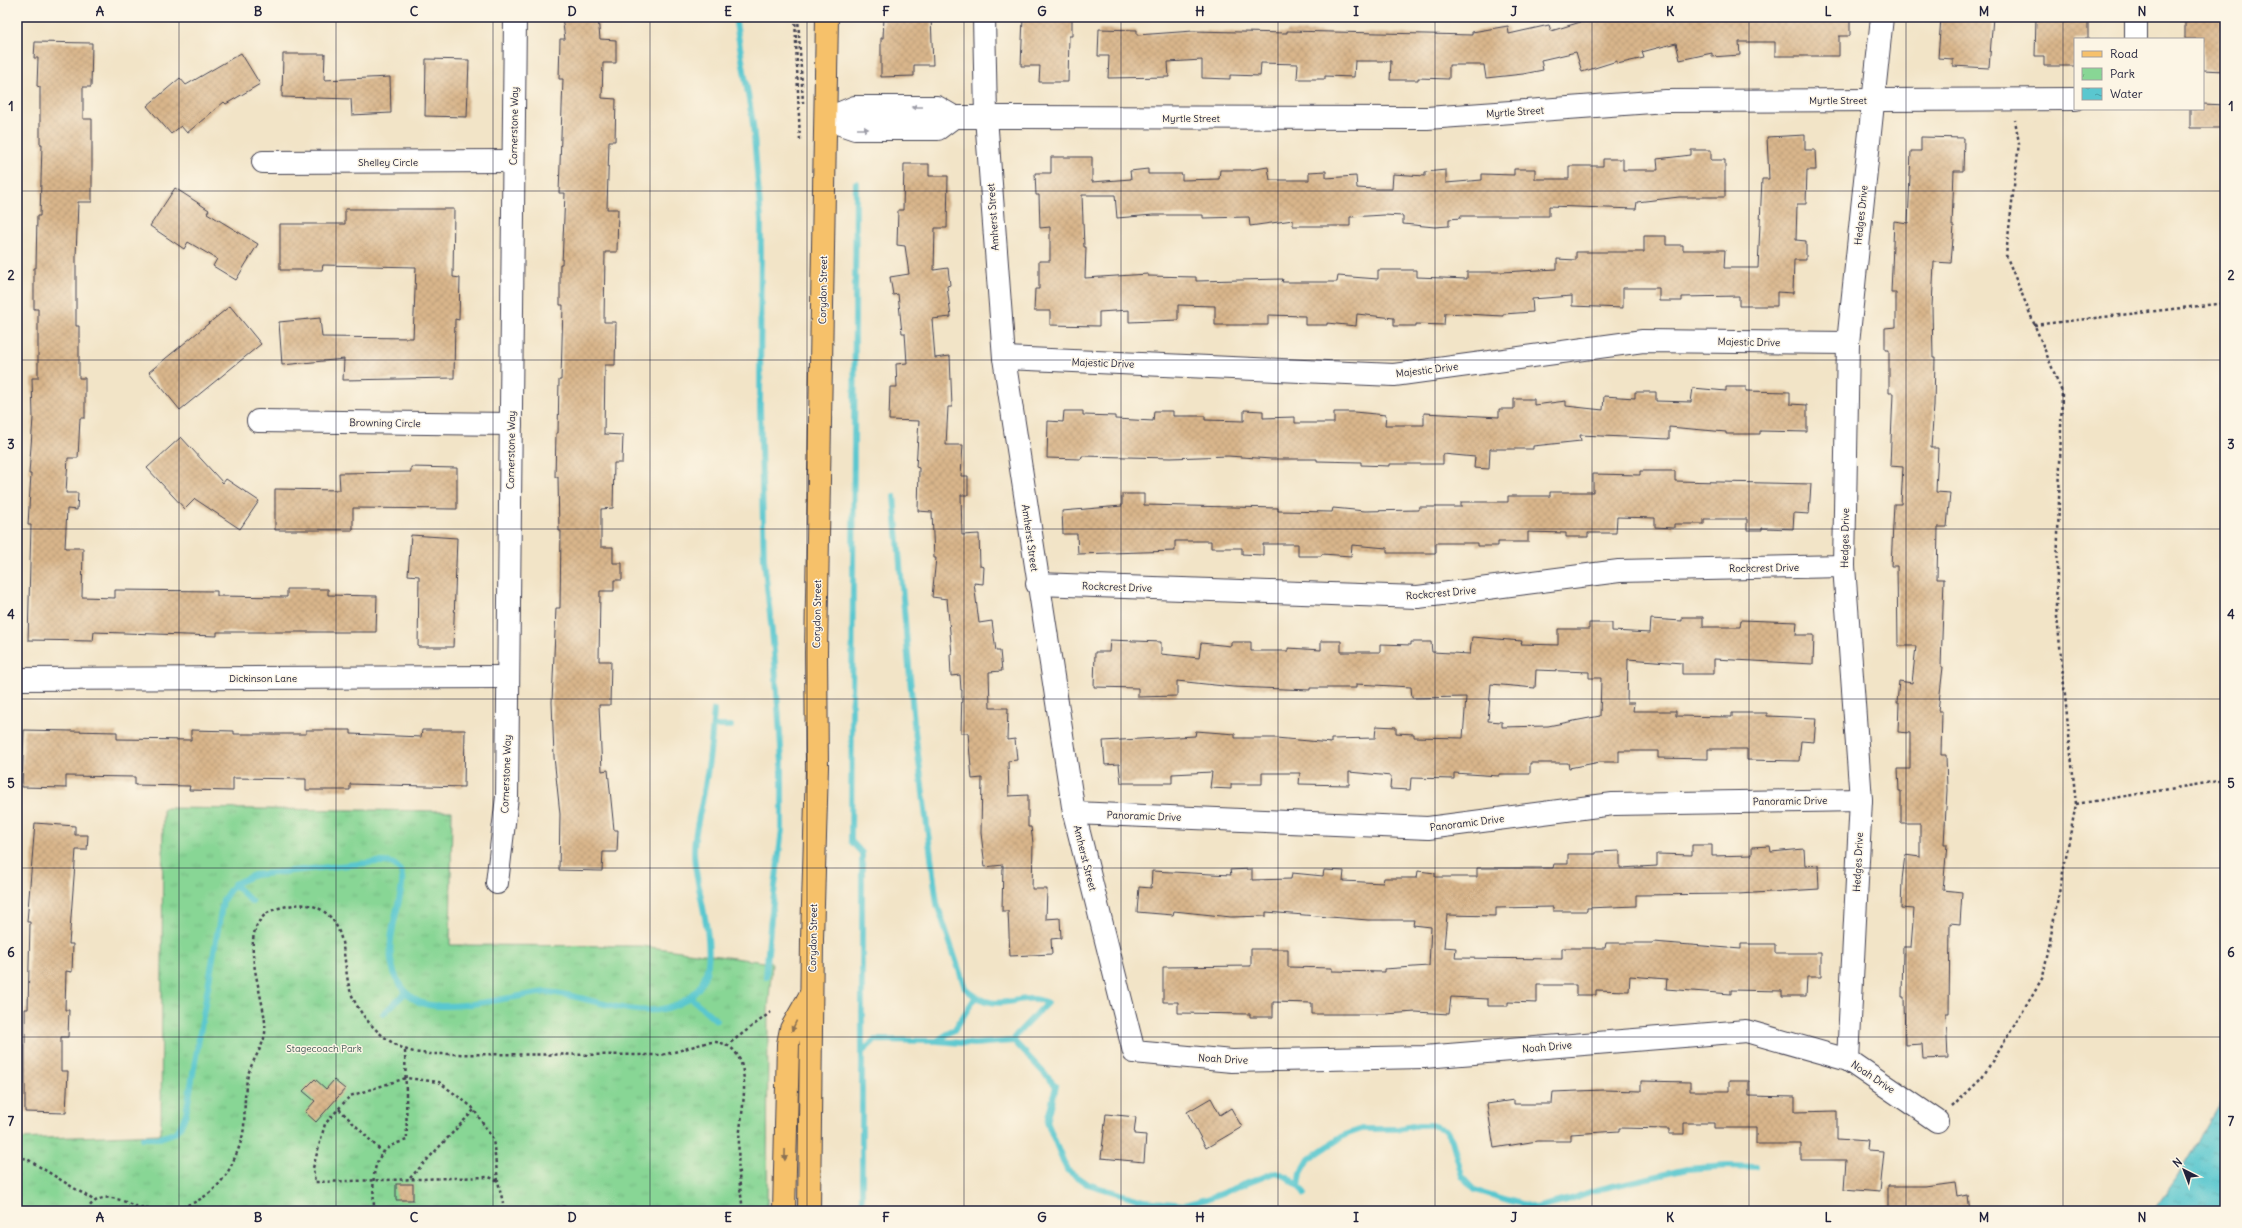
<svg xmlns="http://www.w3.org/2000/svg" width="2242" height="1228" font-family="Delius,sans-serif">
	<defs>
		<pattern id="park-tufts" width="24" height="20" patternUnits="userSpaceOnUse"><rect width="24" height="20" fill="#88d695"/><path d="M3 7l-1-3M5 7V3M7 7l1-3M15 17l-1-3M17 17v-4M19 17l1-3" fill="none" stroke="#75b781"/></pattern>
		<pattern id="water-ripples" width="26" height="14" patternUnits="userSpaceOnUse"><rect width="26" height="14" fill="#5ac7cf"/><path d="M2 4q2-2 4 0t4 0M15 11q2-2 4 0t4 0" fill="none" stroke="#4aa1a9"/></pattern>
		<pattern id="building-cross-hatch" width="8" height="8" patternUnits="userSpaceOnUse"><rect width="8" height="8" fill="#d9b68b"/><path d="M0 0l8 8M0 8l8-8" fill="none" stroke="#ba9c79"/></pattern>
	</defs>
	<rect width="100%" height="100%" fill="#fcf5e5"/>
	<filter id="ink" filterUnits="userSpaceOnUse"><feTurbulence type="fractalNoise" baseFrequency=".025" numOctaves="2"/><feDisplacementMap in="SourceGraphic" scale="8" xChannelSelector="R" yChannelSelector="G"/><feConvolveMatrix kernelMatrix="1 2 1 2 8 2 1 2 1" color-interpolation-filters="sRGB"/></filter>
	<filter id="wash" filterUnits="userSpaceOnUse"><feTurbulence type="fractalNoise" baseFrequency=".012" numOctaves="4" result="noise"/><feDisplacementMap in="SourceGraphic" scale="16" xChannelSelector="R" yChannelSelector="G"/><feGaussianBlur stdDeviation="0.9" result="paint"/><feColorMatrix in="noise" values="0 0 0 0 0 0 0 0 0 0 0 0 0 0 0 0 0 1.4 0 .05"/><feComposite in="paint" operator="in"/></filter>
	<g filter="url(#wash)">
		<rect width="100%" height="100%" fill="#f2e4c7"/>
		<path fill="url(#park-tufts)" stroke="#557c68" d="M163,808L452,811L450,945L642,946L772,963L768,1011L767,1211H17V1139L161,1134Z"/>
		<path fill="url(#water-ripples)" stroke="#3e7485" d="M2225,1095V1211H2153L2176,1179Z"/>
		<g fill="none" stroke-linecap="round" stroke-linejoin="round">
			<g stroke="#5ac7cf" stroke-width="6">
				<path d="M735,17L753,124L761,221L760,408L764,559L774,651L782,762V829L770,927L766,977"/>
				<path d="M856,183L851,841L862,853V1211"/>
				<path d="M894,496L914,723L937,904L965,988C999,1020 1020,988 1047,1003L1016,1035L1014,1041L1056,1086L1047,1122L1067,1170L1087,1184L1144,1201L1184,1205L1207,1199L1276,1172L1287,1177L1299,1186L1301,1173L1309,1159L1345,1135L1362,1129H1398L1418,1125H1431L1446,1130L1452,1140L1462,1176L1475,1190L1535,1208L1570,1199L1596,1190L1687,1169L1727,1166L1756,1167"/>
				<path d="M713,726H731"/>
				<path d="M234,884L252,902"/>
				<path d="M691,998L716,1020"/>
				<path d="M383,1014L406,992"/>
				<path d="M937,1041L974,1044L1014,1041"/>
				<path d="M861,1053L875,1040L937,1041L955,1029L975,998"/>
				<path d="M143,1138H160L174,1133L180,1128L186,1114L223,900L234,884L254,875L377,862C385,862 393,861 399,869C414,888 370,948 403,988C408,995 416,1002 425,1004C457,1012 513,995 548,992C585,995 631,1018 667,1008C741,988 694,901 694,851C694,832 701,811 704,792C709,765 712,738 714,710"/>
				<path d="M1299,1186L1305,1195"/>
			</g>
		</g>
		<g id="blocks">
			<g fill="url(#building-cross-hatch)" fill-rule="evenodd">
				<path d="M562,17H598L600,39L616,40V63H603L602,98L616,99L615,141H609L607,209H618L617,252H605L604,322H616L615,365H605L604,434L623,435L622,463H614L613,508L601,509V547H613V563H622V580H614V591H600L599,661H611L610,705H599L602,771L608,770L614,830H618L617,852H603L602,871L559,870L560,814L554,757L552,702L556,608H560L561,531H559L558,477H555L556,433H558L559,380H561L563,305H560V264H562L565,193H559L563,79H559L560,39H565Z"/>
				<path d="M884,17H931L933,65H914V76L881,77V38H883Z"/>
				<path d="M1023,17H1072V36H1069L1068,82H1039L1040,66H1021Z"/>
				<path d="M1597,17L1598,20L1613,17H1850V36H1839V56H1775V42H1739L1740,55L1712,57V53L1680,60L1676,43L1642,52L1644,58L1617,64V61L1582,72L1576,52L1541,60L1543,70L1523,74L1486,78L1484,65H1449V79L1418,78V80H1390L1391,61H1355L1354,77L1325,76V79H1297L1298,64L1261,63L1260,76L1230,75V79L1202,78V60L1168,62L1169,77L1108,78L1109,56H1098L1099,29L1137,30V35L1193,31L1287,33V31L1472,35V32L1508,26L1509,34L1549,25L1551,31Z"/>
				<path d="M1941,17H1993L1989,68L1953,66V59L1938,58Z"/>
				<path d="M2036,17H2088V39H2075V66H2044V56H2035Z"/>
				<path d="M2185,17H2224L2225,71L2203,70V39H2185Z"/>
				<path d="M35,42L92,43L91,87H83V119H92V202H78L76,257V326H79V378H85V418H80L78,458H68L66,493H78L77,510L67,509L65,548H83L82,597L115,598V590L217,591V596L287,597V589H328V595L377,596L376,632H217V636L94,632L93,641L28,640L31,525H28L31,474H29L33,418L32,378H38V309H34V268H36L37,216H40L42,144H40V87L37,86L38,58H34Z"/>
				<path d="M241,53L260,84L226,104L224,102L187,133L181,126L171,134L147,106L180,78L186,85Z"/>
				<path d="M283,54H325L324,80L390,77L391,113L352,115L351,99L282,97Z"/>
				<path d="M426,59L469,60L467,117L425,116Z"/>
				<path d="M2203,104L2225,105V128H2190V109H2203Z"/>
				<path d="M1805,135V150H1815L1816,170H1807L1806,204H1797L1796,240L1806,241V260H1794L1793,293L1777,292V306H1739V296L1682,297V301H1659V288H1623V308L1572,306V296L1532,299L1533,312L1503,314V316L1445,313L1444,325L1416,324V326H1394V318L1357,314L1356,326L1327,323V325H1305V316L1268,315V325H1215V306L1178,305V320L1129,322V310L1099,312V326L1050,325V311H1034L1035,289H1039V261H1050V227L1040,228L1039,195H1036L1035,173H1051V157H1092V182L1131,179L1130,171L1148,169V174H1182V180L1219,179L1220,170H1249L1268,167L1270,180H1309V172L1326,171V178L1356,176L1357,188L1375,189H1392L1393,174L1425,176V172L1446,170V183L1482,180V174L1514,175V169H1535V179H1569V166H1603V159H1623V170H1658L1657,159L1691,155V150H1711V160H1725V197H1679L1637,202L1636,209L1549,206V216H1460L1461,218L1449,219V226L1435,227L1403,224V216L1384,215L1350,217V226H1293V220L1250,226L1249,217L1203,218V215H1153L1117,218L1115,195H1082L1084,247H1086L1085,278L1148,274V276L1196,277V281L1283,279L1282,282H1337L1338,276L1378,279V270H1417V277L1467,279V272H1502L1557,269V259L1576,260V252H1644V236H1666V245H1683V250H1725L1724,268H1758L1762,179H1769L1767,137Z"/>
				<path d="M1921,137L1964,138L1963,171H1954L1952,226H1954L1951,263L1934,262L1932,307L1933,358H1935L1934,406L1931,448H1938L1936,492L1950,493L1947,527H1938L1937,579H1944L1941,667H1943L1938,711H1942L1941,755H1946L1947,790L1944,844H1947L1943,890L1962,892L1960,924L1950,923L1949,1013H1946L1948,1058L1923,1059L1922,1044L1905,1045L1904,997H1902L1903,947H1911L1914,909L1901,908L1902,880L1905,855L1920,857V823H1901V791H1899L1898,769H1910V733L1898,732L1899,703H1897L1899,681L1912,683L1916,646H1898L1897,566H1891L1894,504H1901L1903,467L1890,466L1893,393H1889V350H1885V328L1896,327V293H1891L1894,221L1908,223L1911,151H1921Z"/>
				<path d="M904,164H929V176H948L947,228H935L934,270L948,268L950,285L947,286L951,317L932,319L935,358L950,356L952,407H948L946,445H963L961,476H968V495H961L962,535L979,534L980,566L984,567L983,584L974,583L979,623L992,621L996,651H1000L1002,671L989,672L990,708H1008L1007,740L1015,739L1017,760L1008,761L1009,796L1028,795V827H1031L1033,843L1032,889H1047L1046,919L1060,918L1061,938L1051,939L1052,954L1010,956L1008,911H1002L1003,865L985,867L981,833L982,778L972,779L968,733H961L962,690H961L960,675L951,676L950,654H952L947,599L932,597L936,558H934L932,512L918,511L919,468L916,467L919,421L889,420L890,387H897L896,364L907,363L905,333H902L898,294L893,295L890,277L909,274L905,246L897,245L898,210H903Z"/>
				<path d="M175,188L209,210L207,213L258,244L236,280L213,266L217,259L188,242L184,249L150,226Z"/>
				<path d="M345,209H454L453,277L460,278L459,320L455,319L454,378L343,380L344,359L282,365L279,322L320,318L322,337L413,338L416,267L323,265L322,270H280V224H345Z"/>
				<path d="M230,306L261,344L180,410L149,372Z"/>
				<path d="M1726,387H1746V391L1790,392V404L1807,405V432L1760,431V434H1726V432L1669,427V439L1580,435L1581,441L1533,446V449H1490L1489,469L1474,468L1475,457L1443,454V464H1389V466L1361,465V462L1317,461V459H1271L1228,456L1171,458L1082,456L1081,459L1047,458L1048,421L1063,422L1064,411H1083V415L1115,416V419L1153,421L1154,411H1173V416H1205V420L1244,421V410L1263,411V418L1295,417V423H1334V412H1354L1386,415L1385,425H1424V413L1499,417V409H1514V399H1534V405L1566,401V406L1603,410L1604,396L1635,398V392H1656V401L1691,402L1693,388L1726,391Z"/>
				<path d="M181,437L223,483L226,479L259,501L240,529L195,499L185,509L147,468Z"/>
				<path d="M411,467L457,468V509L353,508V530H275V489L340,490L339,473L411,472Z"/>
				<path d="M1640,471H1675V481L1811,484L1809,514L1794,513L1793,529L1762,528V530H1747V519H1704V524H1674V528L1655,527V518L1617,517L1616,533H1588V537H1566V533L1528,532V542H1498V546H1477V543H1436V553H1387V548L1352,545L1351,556L1322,554L1321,556H1298V544H1263V555L1242,554V548H1211V541H1175V551L1078,554L1077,534H1063L1062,511L1122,506V494H1144V505L1278,508V511L1332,512L1333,508L1365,511L1419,510V507H1461V502H1508V496H1550V492H1593V474L1640,475Z"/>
				<path d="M411,535L457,538L453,647H418L419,576L408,575Z"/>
				<path d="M1682,617H1703V627H1740L1741,620L1797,622L1796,635H1814L1813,664L1714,659V674H1682V663L1628,659L1627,703H1634L1633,711H1676V716L1732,717V713H1767V716L1816,718L1814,742L1801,741L1799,761L1747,760V749H1708V759L1658,758V751H1619V762H1600L1569,768L1568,763H1530V774H1499V776L1454,773V779L1411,778L1410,790L1390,789L1391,776L1349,772V785L1299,784L1300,773H1262V784H1231V789L1210,788L1212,772L1172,774V783H1121L1119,764L1105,765L1103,741L1195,736L1196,731L1235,734V738H1276L1331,743V739L1375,738L1376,726L1396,727V733L1414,734V737L1463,738L1466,697L1412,698L1411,687L1356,684V688H1310V690L1233,687L1177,681V696L1138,697V688L1094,687L1095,652H1109L1110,640L1161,642V654L1199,658L1201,643L1231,646V642H1251V651H1288V648L1321,650V641H1341V652H1380V644L1411,645V642H1431L1432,652L1470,654L1472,637L1522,641L1521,644L1558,645V629H1589V623H1612V631L1650,633L1651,619L1682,621ZM1536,670L1589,672V678H1601L1600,716L1548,726L1502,727V722L1488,721L1491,684L1535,688Z"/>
				<path d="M24,730L117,732V739L191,740V730L234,731V734H306V730H351V734L421,737L422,730H465L464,787L350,784V790H306V779L233,778V791L189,790L190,786L135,785V777L66,776V788L22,787Z"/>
				<path d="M35,823L75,826V835H88L87,850H76L69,944H73L72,972L66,971L65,1010H69L68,1037H61V1071H68L66,1113L25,1112V1009H28L30,922H27Z"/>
				<path d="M1692,845H1712V856L1752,855V847L1770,846L1771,852L1804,849L1805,866L1818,865L1819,889L1738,894L1636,895V906L1587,908V911H1553V907L1496,908V916L1447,915L1444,947L1456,948L1455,958L1562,959V948H1605L1606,943H1653V942L1741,949V944H1775V953H1821V977H1807L1806,996H1782V991L1731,990V994L1666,989L1667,979L1630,976L1629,991L1596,990V995H1576V985H1537V1003L1508,1002V1006H1488V999L1451,997L1449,1014L1416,1012L1385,1014H1312V1003L1273,1002V1017H1250V1014L1178,1013V1002H1163V967L1251,966V949H1288V967L1332,968V971L1384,972V969L1429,966L1431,927L1413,925L1414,920H1368L1266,912V916L1231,917L1174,911L1173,915L1137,912L1139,887L1151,888L1152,871L1231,875L1230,870L1252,869V880L1291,879L1292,873L1323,876L1324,870L1344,871L1343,881L1383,883L1384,878H1417L1418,871L1435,873V877H1477V868H1553L1554,864H1568V854H1596V852L1620,851V868L1657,866V854L1692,855Z"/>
				<path d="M315,1079L326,1089L334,1080L345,1089L316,1122L305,1112L315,1101L303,1091Z"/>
				<path d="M1641,1081L1690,1082V1091H1729V1081H1749V1096L1795,1097V1112L1837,1111V1139L1868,1141L1867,1150L1884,1151L1880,1192L1844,1189L1846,1160H1801V1144H1756V1128H1714V1123H1684V1134H1669V1129L1619,1128V1131L1571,1134V1141H1537L1494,1148L1487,1104L1514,1100V1104H1552L1553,1092L1603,1090L1641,1091Z"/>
				<path d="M1211,1098L1220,1115L1231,1108L1242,1127L1206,1148L1187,1112Z"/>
				<path d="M1106,1114L1136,1117L1134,1134L1146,1135L1144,1162L1101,1158Z"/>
				<path d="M1955,1182L1957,1196L1967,1194L1969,1211H1888V1186H1925Z"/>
				<rect x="396" y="1184" width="17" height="16"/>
			</g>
		</g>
	</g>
	<g filter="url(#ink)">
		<use href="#blocks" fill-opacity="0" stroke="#413f50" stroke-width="1"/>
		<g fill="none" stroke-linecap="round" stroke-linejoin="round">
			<defs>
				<g id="minor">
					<path d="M984,17L986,117L1004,358L1074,813L1134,1052L1232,1061L1424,1057L1746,1031L1848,1060L1937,1121"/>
					<path d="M2136,17V39"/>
					<path d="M826,119L855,107H937L954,117H986L1427,118L1666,101L2075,99"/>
					<path d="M826,119L855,129H938L954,117"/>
					<path d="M263,162L513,161"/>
					<path d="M1004,358L1394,375L1643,341L1848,343"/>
					<path d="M258,421L511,424"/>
					<path d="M1037,584L1418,597L1619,571L1844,566"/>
					<path d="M17,679L508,677"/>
					<path d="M1074,813L1428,828L1613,804L1861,800"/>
					<path d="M497,883L507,797L515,17"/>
					<path d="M1848,1060L1861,800L1844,566L1848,343L1882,17"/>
				</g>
				<g id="major">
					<path d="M784,1211L788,1044L791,1029L811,994"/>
					<path d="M809,1211L812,939L817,767L816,653L827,17"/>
				</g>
			</defs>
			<use href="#minor" stroke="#413f50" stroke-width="24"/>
			<use href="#major" stroke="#413f50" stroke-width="24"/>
			<g stroke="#413f50" stroke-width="2.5" stroke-dasharray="3 3" stroke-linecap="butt">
				<path d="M795,17L800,141"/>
				<path d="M798,17L803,103"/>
				<path d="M2034,325L2225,303"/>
				<path d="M2076,804L2225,780"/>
				<path d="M726,1046L771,1012"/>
				<path d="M1952,1107L1982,1078L2043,977L2076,804L2056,607L2062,392L2006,255L2019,143L2015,120"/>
				<path d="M339,1109L383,1153"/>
				<path d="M17,1156L27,1159L95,1201"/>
				<path d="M410,1178L474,1110"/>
				<path d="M498,1181L493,1139L472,1107L439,1082L406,1078L350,1096L325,1124L313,1168L315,1182L489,1177L498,1181L503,1203"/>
				<path d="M87,1211C91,1201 102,1196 112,1198C122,1199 132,1206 142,1208C179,1215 214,1200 231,1166C237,1153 243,1140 244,1126C245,1109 244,1092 248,1075C252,1060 263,1048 265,1033C269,1000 227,922 279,908C291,905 301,903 313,906C348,918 342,958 349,986C355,1012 381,1040 405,1049C413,1053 423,1053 432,1054L660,1055C677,1053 704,1041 716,1042C759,1047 740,1115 739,1141C737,1165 740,1188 743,1211"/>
				<path d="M374,1211C374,1191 369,1163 387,1149C392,1144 401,1142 407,1140L405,1050"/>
				<path d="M545,1211C554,1205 574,1206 583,1211"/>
			</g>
			<use href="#minor" stroke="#fff" stroke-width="22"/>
			<use href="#major" stroke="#f6c16b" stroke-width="22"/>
		</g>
		<defs><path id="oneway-solid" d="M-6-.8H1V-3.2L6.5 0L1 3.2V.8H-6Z"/></defs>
		<g fill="#9c9ca7">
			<use href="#oneway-solid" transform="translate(917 107) rotate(-180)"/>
			<use href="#oneway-solid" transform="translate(863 129)"/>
		</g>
		<g fill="#8c7253">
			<use href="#oneway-solid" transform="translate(794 1026) rotate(115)"/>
			<use href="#oneway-solid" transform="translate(785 1155) rotate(91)"/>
		</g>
	</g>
	<path fill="none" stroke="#22223b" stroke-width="1" stroke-opacity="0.55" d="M179,17V1211M336,17V1211M493,17V1211M650,17V1211M807,17V1211M964,17V1211M1121,17V1211M1278,17V1211M1435,17V1211M1592,17V1211M1749,17V1211M1906,17V1211M2063,17V1211M17,191H2225M17,360H2225M17,529H2225M17,699H2225M17,868H2225M17,1037H2225"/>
	<g text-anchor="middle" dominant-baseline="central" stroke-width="3" stroke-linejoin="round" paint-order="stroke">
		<g font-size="10" fill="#22223b" stroke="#fcf5e5">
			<text x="1838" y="100">Myrtle Street</text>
			<text transform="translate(1515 112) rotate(-4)">Myrtle Street</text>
			<text x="1191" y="118">Myrtle Street</text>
			<text transform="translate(514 126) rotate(-89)">Cornerstone Way</text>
			<text x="388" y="162">Shelley Circle</text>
			<text transform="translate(1861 215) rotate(-84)">Hedges Drive</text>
			<text transform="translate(993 217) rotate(-94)">Amherst Street</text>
			<text transform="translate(823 290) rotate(-89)">Corydon Street</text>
			<text transform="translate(1749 342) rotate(1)">Majestic Drive</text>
			<text transform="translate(1103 363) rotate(2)">Majestic Drive</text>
			<text transform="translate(1427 370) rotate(-7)">Majestic Drive</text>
			<text transform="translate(385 423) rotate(1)">Browning Circle</text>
			<text transform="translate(511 450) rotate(-89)">Cornerstone Way</text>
			<text transform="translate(1030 538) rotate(82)">Amherst Street</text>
			<text transform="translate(1845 538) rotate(-89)">Hedges Drive</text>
			<text transform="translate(1764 568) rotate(-1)">Rockcrest Drive</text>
			<text transform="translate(1117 587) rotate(2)">Rockcrest Drive</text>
			<text transform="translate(1441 593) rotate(-5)">Rockcrest Drive</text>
			<text transform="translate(817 614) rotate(-89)">Corydon Street</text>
			<text x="263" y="678">Dickinson Lane</text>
			<text transform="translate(506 774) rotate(-88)">Cornerstone Way</text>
			<text transform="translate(1790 801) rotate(-1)">Panoramic Drive</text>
			<text transform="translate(1144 816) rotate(2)">Panoramic Drive</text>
			<text transform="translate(1467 823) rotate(-7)">Panoramic Drive</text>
			<text transform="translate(1085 858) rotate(76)">Amherst Street</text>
			<text transform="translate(1858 862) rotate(-87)">Hedges Drive</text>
			<text transform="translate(813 938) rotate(-89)">Corydon Street</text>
			<text transform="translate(1547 1047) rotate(-5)">Noah Drive</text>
			<text transform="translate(1223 1059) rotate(3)">Noah Drive</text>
			<text transform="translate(1873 1077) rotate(34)">Noah Drive</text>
		</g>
		<g font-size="10" fill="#415856" stroke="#fcf5e5">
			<text x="324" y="1048">Stagecoach Park</text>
		</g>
	</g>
	<rect width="2242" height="1228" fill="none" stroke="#fcf5e5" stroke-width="44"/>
	<rect x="2074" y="38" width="130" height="72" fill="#fcf5e5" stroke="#a5a1a1"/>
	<rect x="2082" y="51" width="20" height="6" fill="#f6c16b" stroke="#a5a1a1"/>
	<text x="2110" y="58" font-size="12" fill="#22223b">Road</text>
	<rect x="2082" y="68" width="20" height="12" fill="url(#park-tufts)" stroke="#a5a1a1"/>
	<text x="2110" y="78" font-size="12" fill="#22223b">Park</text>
	<rect x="2082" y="88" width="20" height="12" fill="url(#water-ripples)" stroke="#a5a1a1"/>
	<text x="2110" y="98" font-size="12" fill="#22223b">Water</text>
	<g transform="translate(2184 1170) rotate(318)" stroke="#fcf5e5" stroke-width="3" paint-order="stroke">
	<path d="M0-3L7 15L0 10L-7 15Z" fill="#22223b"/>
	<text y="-6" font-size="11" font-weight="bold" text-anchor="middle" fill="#22223b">N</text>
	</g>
	<rect x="22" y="22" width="2198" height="1184" fill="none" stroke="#22223b" stroke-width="1.5"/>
	<g font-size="13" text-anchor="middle" font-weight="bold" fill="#22223b">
		<text x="100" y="16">A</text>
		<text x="258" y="16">B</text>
		<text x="414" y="16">C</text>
		<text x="572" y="16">D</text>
		<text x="728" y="16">E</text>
		<text x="886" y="16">F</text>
		<text x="1042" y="16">G</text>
		<text x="1200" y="16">H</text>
		<text x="1356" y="16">I</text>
		<text x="1514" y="16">J</text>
		<text x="1670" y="16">K</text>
		<text x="1828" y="16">L</text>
		<text x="1984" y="16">M</text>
		<text x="2142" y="16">N</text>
		<text x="11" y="111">1</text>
		<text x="2231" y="111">1</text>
		<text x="11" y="280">2</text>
		<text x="2231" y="280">2</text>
		<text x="11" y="449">3</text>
		<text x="2231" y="449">3</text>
		<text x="11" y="619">4</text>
		<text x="2231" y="619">4</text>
		<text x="11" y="788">5</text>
		<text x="2231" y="788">5</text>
		<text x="11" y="957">6</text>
		<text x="2231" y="957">6</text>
		<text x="11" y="1126">7</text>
		<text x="2231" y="1126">7</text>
		<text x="100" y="1222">A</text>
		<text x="258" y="1222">B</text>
		<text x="414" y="1222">C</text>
		<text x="572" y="1222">D</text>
		<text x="728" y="1222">E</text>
		<text x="886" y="1222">F</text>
		<text x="1042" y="1222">G</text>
		<text x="1200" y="1222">H</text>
		<text x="1356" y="1222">I</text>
		<text x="1514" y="1222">J</text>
		<text x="1670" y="1222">K</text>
		<text x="1828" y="1222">L</text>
		<text x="1984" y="1222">M</text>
		<text x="2142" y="1222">N</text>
	</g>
</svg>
